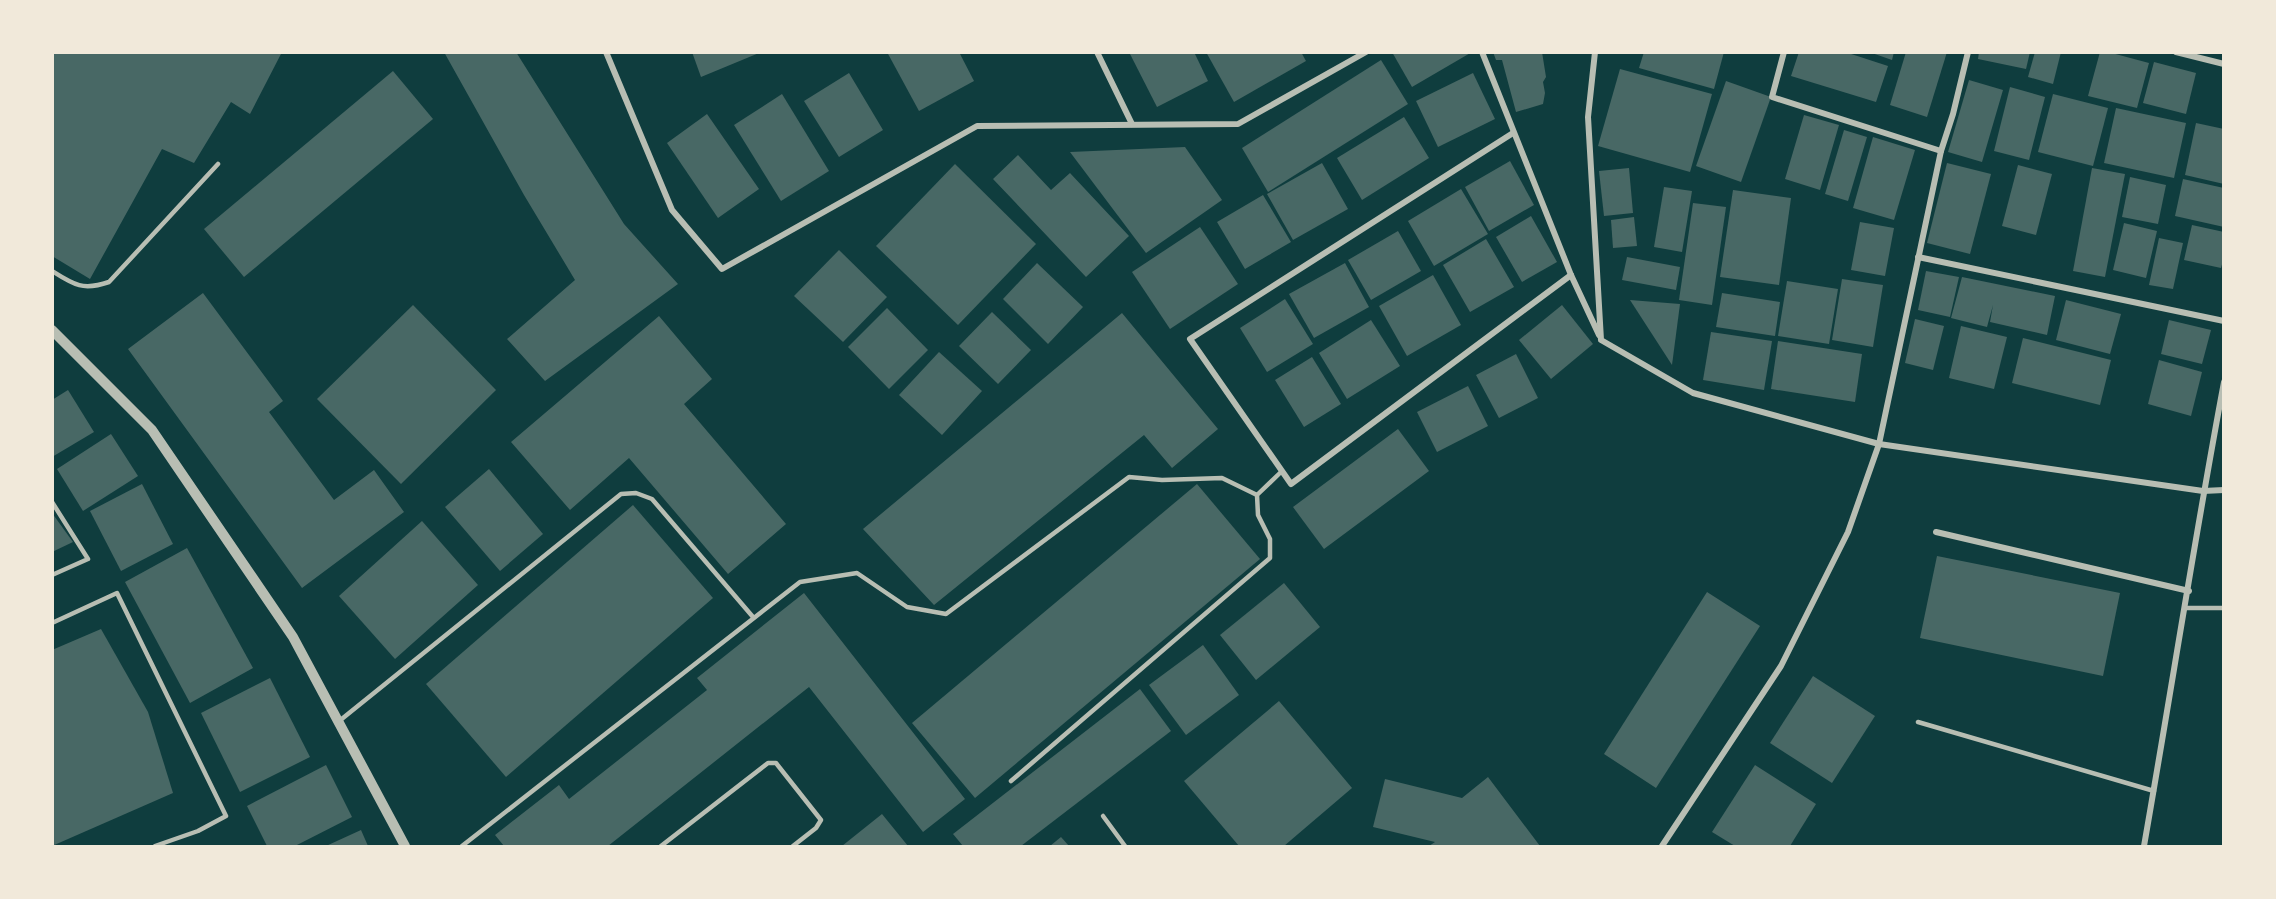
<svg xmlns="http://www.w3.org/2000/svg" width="2276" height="899" font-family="'DM Sans',sans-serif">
	<rect width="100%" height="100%" fill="#0f3d3e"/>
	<g fill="#486865">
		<path d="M52,52H282L250,114L231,102L194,163L162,149L90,279L52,256Z"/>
		<path d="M444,52H516L624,224L678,284L545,381L507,339L575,280L524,195Z"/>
		<path d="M692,52H759V53L701,77Z"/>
		<path d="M887,52H959L974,81L919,111Z"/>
		<path d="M1129,52H1194L1208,81L1157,107Z"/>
		<path d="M1206,52H1301L1306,61L1234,102Z"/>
		<path d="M1392,52H1472L1412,87Z"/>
		<path d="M1493,52H1542L1546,77L1543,82L1545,93L1543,104L1516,112L1502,60H1496Z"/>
		<path d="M1644,52H1724L1714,89L1639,68Z"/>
		<path d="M1799,52H1845L1888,66L1876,102L1791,76Z"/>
		<path d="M1869,52H1894L1892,60Z"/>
		<path d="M1906,52H1947L1927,117L1890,105Z"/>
		<path d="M1979,52H2030L2026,69L1978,59Z"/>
		<path d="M2035,52H2061L2053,84L2028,77Z"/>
		<path d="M2100,52H2108L2149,63L2137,108L2088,96Z"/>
		<path d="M1381,60L1408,104L1268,192L1242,148Z"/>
		<path d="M2154,62L2196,73L2186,114L2143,103Z"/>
		<path d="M1620,69L1712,94L1690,172L1598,146Z"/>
		<path d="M393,71L433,119L244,277L204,229Z"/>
		<path d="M849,73L883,130L839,157L804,101Z"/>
		<path d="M1473,73L1495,119L1438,147L1416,101Z"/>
		<path d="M1969,80L2003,90L1982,162L1948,152Z"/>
		<path d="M1726,81L1771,97L1741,182L1696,166Z"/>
		<path d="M2010,87L2045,97L2029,160L1994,151Z"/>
		<path d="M782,94L829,171L781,201L734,125Z"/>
		<path d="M2053,94L2108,108L2093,166L2038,152Z"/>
		<path d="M2116,108L2186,123L2174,178L2104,163Z"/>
		<path d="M707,114L759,189L718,218L667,143Z"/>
		<path d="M1804,115L1839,125L1820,190L1785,179Z"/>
		<path d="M1404,117L1429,158L1362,200L1337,158Z"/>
		<path d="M2196,123L2224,129V184L2185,175Z"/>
		<path d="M1844,130L1867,137L1848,201L1825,194Z"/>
		<path d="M1873,137L1915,150L1894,220L1853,208Z"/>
		<path d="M1185,147L1222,200L1146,253L1070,152Z"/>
		<path d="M1018,155L1051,190L1070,173L1129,236L1086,277L993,179Z"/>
		<path d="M1510,161L1534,205L1489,231L1465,187Z"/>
		<path d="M1322,163L1348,209L1293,240L1267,194Z"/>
		<path d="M1947,163L1991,174L1970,254L1927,243Z"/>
		<path d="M955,164L1036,244L958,325L876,246Z"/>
		<path d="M2018,165L2052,174L2036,235L2002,226Z"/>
		<path d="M1629,168L1633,213L1604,216L1599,171Z"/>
		<path d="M2092,168L2125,174L2105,277L2073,271Z"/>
		<path d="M2130,177L2166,185L2158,224L2122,217Z"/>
		<path d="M2183,179L2224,188V227L2175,216Z"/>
		<path d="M1664,187L1692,191L1682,252L1654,247Z"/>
		<path d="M1461,189L1488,234L1434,266L1408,221Z"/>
		<path d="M1733,190L1791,198L1779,285L1720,277Z"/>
		<path d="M1263,195L1291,242L1245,269L1217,222Z"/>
		<path d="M1693,203L1726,207L1712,305L1679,300Z"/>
		<path d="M1531,216L1557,262L1522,282L1496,237Z"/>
		<path d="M1634,217L1637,246L1613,248L1611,220Z"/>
		<path d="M1860,222L1894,228L1885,276L1851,270Z"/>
		<path d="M2124,223L2157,231L2146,278L2113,270Z"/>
		<path d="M2192,225L2224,232V257L2221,268L2184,260Z"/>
		<path d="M1200,227L1238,284L1170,329L1132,272Z"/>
		<path d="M1398,231L1421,271L1371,300L1348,260Z"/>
		<path d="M2159,238L2183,243L2173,289L2149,285Z"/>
		<path d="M1486,239L1514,287L1470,312L1443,265Z"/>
		<path d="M839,250L887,297L843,342L794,296Z"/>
		<path d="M1627,257L1680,267L1676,290L1622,280Z"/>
		<path d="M1037,263L1083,307L1048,344L1003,299Z"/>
		<path d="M1345,263L1369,307L1314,338L1289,294Z"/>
		<path d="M1926,271L1959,277L1950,317L1918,310Z"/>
		<path d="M1433,275L1461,325L1407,356L1379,306Z"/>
		<path d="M1962,277L2055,296L2047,335L1990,322L1993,305L1987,327L1951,318Z"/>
		<path d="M1842,279L1883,285L1873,347L1832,340Z"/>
		<path d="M1787,281L1838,289L1829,344L1778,336Z"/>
		<path d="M203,293L283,401L269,412L334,500L374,470L404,512L302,588L128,349Z"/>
		<path d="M1722,293L1780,302L1775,336L1716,327Z"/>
		<path d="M1285,299L1313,344L1267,372L1240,328Z"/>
		<path d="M1630,300L1680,304L1672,365Z"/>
		<path d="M2066,300L2121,314L2110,354L2056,340Z"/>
		<path d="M413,305L496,390L401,484L317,399Z"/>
		<path d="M1562,305L1593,344L1551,379L1519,340Z"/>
		<path d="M887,308L928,350L889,389L848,347Z"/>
		<path d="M992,312L1031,350L998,384L959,346Z"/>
		<path d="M1122,313L1218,429L1172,468L1144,435L934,605L863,529Z"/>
		<path d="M659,316L712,379L684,404L786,524L728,574L629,458L570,510L511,442Z"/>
		<path d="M1915,319L1944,326L1933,370L1905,363Z"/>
		<path d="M1371,320L1400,366L1347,399L1319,353Z"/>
		<path d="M2169,320L2211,330L2202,364L2161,354Z"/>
		<path d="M1961,326L2007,337L1994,389L1949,378Z"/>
		<path d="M1711,332L1772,341L1764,390L1703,380Z"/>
		<path d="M2023,338L2111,360L2100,405L2012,383Z"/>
		<path d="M1778,341L1862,354L1855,402L1771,389Z"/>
		<path d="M939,352L982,391L942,435L899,395Z"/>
		<path d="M1516,354L1538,398L1499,418L1476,375Z"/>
		<path d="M1312,357L1341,404L1304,427L1275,380Z"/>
		<path d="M2159,360L2202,372L2191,416L2148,404Z"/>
		<path d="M1468,386L1488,426L1437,452L1417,412Z"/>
		<path d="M68,390L94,432L52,457V400Z"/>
		<path d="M1398,429L1429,471L1324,549L1293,507Z"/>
		<path d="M111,434L138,476L83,511L57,469Z"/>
		<path d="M489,469L543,534L500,571L445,507Z"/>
		<path d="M142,484L173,544L121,571L90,511Z"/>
		<path d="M1197,484L1260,559L975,798L912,723Z"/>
		<path d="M633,505L713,598L506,777L426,684Z"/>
		<path d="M52,513L73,542L52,552Z"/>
		<path d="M422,521L478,585L395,659L339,596Z"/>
		<path d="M187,548L253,668L190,703L125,582Z"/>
		<path d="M1937,556L2120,593L2103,676L1920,638Z"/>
		<path d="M1284,583L1320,627L1256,680L1220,635Z"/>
		<path d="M1707,592L1760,626L1656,788L1604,754Z"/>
		<path d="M804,593L965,799L923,832L809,687L608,846H504L495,835L559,785L569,799L707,690L697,678Z"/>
		<path d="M101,629L148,712L173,793L52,846V650Z"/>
		<path d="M1203,645L1239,695L1186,735L1149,685Z"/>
		<path d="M1813,676L1875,716L1832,783L1770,743Z"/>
		<path d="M270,678L310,757L240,792L201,713Z"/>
		<path d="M1140,689L1171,731L1021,846H963L953,834Z"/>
		<path d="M1279,701L1352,788L1284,846H1239L1184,781Z"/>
		<path d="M326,765L352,817L295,846H267L247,806Z"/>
		<path d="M1755,765L1816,804L1790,846H1735L1712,832Z"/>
		<path d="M1488,777L1540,846H1429L1435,842L1373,827L1385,779L1462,798Z"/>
		<path d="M882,814L908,846H842Z"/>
		<path d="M361,830L368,846H326Z"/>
		<path d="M1061,837L1069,846H1050Z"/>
	</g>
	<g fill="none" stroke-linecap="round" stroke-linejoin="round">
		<g stroke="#b8beb3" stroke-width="4.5">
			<path d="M52,271C74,285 83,291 109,282L218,164"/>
			<path d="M52,502L88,559L52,575"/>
			<path d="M2185,608H2224"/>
			<path d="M52,623L117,593L226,816L198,831L155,846"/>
			<path d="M338,722L621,494L636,493L652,499L753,617"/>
			<path d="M1918,722L2154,791"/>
			<path d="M1011,781L1270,558V539L1258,515L1257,495L1282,471"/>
			<path d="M1103,816L1125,846"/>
			<path d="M462,846L800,582L857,573L907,607L946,614L1129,477L1162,480L1222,478L1257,495"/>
			<path d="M661,846L768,763H776L821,820L816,828L793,846"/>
		</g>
		<g stroke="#b8beb3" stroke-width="6">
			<path d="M606,52L672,210L722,269L977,126L1238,124L1366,52"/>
			<path d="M1097,52L1132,124"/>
			<path d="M1482,52L1571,275L1599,335"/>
			<path d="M1595,52L1588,117L1601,340L1693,393L1879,444L2203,491L2224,490"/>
			<path d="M1784,52L1772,97L1941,151"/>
			<path d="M2176,52L2224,64"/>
			<path d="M1513,133L1190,339L1291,484L1571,275"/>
			<path d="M1918,257L2224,321"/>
			<path d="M1936,532L2189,591"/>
			<path d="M1662,846L1781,666L1848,532L1879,444L1941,151L1953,114L1968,52"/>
			<path d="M2144,846C2171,692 2195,536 2224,382"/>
		</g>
		<path stroke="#b8beb3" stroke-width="10" d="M52,330L152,430L293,637L405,846"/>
	</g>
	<rect width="2276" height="899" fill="none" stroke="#f1e9da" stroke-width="108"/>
</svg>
